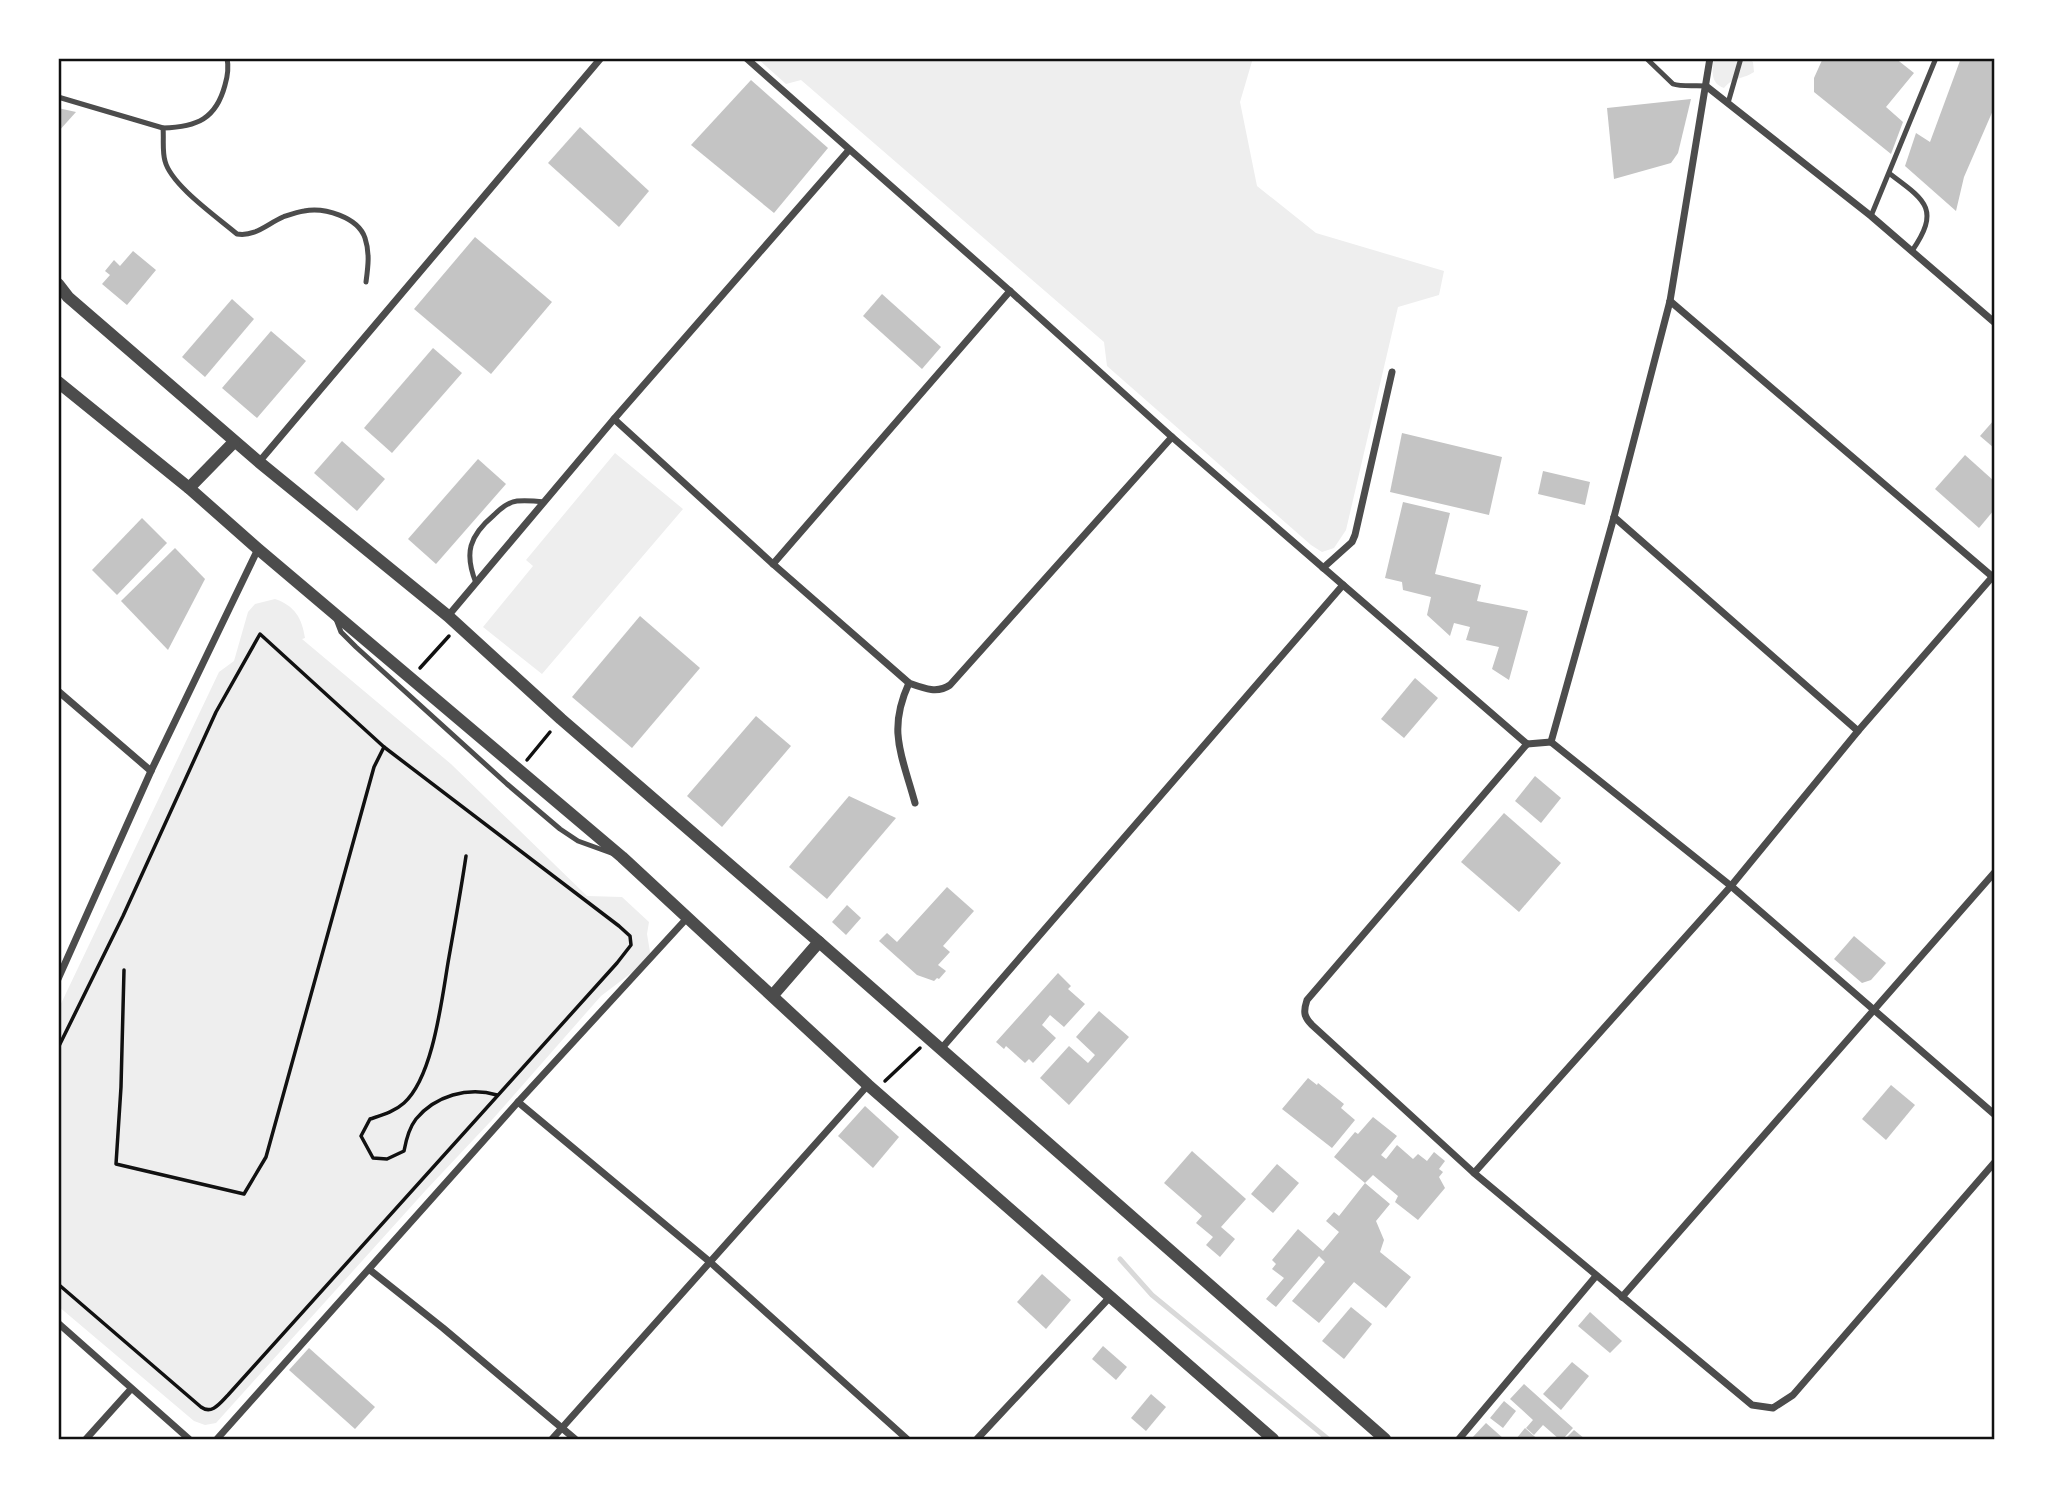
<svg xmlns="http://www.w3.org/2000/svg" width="2052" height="1497" font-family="'Crimson Pro',serif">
	<rect width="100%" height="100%" fill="#fff"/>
	<g fill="#eee">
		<path d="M757,58H1253L1240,102L1257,186L1316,233L1444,271L1439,295L1398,307L1346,530L1334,548L1322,552L1311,545L1107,366L1104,342L801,80L786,84Z"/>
		<path d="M1714,58H1748L1753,62L1754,72C1742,80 1734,76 1724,88C1710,83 1712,70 1714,58Z"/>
		<path d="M615,453L683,509L542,674L483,627L533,566L526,560Z"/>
		<path d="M275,599C295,606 302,618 305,638L302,639L451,764L587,896L622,897L649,922L647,934L651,958L601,996L491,1121L426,1190L216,1423L205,1425L194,1421L58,1306V1010L219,672L234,661L248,612L255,604Z"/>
	</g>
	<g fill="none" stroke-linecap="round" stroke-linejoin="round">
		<path stroke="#d9d9d9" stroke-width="5" d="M1120,1259L1152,1295L1328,1439"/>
	</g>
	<g fill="#c4c4c4">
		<path d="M1823,58H1895L1914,73L1886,107L1903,122L1891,154L1814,92V78Z"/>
		<path d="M1961,58H1982L1994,62V108L1964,177L1956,211L1905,166L1916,133L1930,142Z"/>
		<path d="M751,80L828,148L774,213L691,145Z"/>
		<path d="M1691,99L1678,153L1671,163L1614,179L1607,108Z"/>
		<path d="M58,108L76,112L58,132Z"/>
		<path d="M580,127L649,191L619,227L548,163Z"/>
		<path d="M475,237L552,302L491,374L414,309Z"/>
		<path d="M133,251L156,270L127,305L102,284L110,275L105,271L114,260L120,266Z"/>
		<path d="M882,294L941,347L922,369L863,316Z"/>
		<path d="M232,299L254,319L205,377L182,357Z"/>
		<path d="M271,331L306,361L257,418L222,388Z"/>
		<path d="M433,348L462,373L392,453L364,428Z"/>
		<path d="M1994,420V448L1980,436Z"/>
		<path d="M1402,433L1502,457L1489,515L1390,492Z"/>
		<path d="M342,441L385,479L357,511L314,473Z"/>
		<path d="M1965,455L1994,481V510L1979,528L1935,489Z"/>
		<path d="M478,459L506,484L436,564L408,539Z"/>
		<path d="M1543,471L1590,482L1585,505L1538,494Z"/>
		<path d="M1403,502L1450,513L1435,574L1481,585L1477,601L1528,611L1509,680L1492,669L1499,647L1466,640L1470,627L1454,623L1450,636L1427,615L1431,597L1403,590L1402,582L1385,578Z"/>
		<path d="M142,518L167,543L117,595L92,570Z"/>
		<path d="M175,548L205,579L168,650L121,601Z"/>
		<path d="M640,616L700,668L632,748L572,697Z"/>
		<path d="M1415,678L1438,698L1404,738L1381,719Z"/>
		<path d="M756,716L791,746L722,827L687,796Z"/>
		<path d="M1535,776L1561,798L1541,823L1515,801Z"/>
		<path d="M849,796L896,818L827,899L789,867Z"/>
		<path d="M1504,813L1561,863L1519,912L1461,862Z"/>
		<path d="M947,887L974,911L943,946L950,952L938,965L946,971L939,979L937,978L934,981L917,975L879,941L887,933L897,942Z"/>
		<path d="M847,905L861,918L846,935L832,922Z"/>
		<path d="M1854,936L1886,963L1871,980L1862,983L1834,959Z"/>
		<path d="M1058,973L1071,986L1068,989L1085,1004L1064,1027L1050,1015L1042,1025L1056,1038L1033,1063L1029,1059L1025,1063L1006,1046L1004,1049L996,1042Z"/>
		<path d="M1099,1011L1129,1037L1069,1105L1040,1078L1069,1046L1088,1063L1095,1055L1076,1037Z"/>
		<path d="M1308,1078L1317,1085L1318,1083L1344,1104L1341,1108L1355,1120L1332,1148L1282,1109Z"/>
		<path d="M1891,1085L1915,1105L1886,1140L1862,1119Z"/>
		<path d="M865,1106L899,1137L873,1168L838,1136Z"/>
		<path d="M1373,1117L1397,1136L1381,1155L1386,1159L1397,1145L1413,1159L1418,1154L1427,1161L1434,1152L1445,1161L1439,1169L1443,1172L1439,1177L1445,1188L1418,1220L1395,1202L1398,1196L1373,1175L1365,1183L1334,1157L1355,1132L1358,1134Z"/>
		<path d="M1192,1151L1246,1199L1221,1227L1235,1239L1220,1257L1206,1245L1213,1237L1196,1223L1202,1216L1164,1183Z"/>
		<path d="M1277,1164L1299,1183L1273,1213L1251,1194Z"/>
		<path d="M1365,1183L1390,1204L1376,1221L1384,1240L1380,1252L1411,1277L1386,1308L1354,1282L1319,1323L1292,1301L1325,1262L1319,1256L1276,1307L1266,1299L1284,1278L1272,1269L1276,1264L1272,1260L1298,1229L1323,1251L1339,1232L1326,1221L1334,1212L1339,1216Z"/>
		<path d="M1042,1274L1071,1300L1046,1329L1017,1302Z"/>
		<path d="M1351,1307L1372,1324L1344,1359L1322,1341Z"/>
		<path d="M1590,1312L1622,1341L1610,1353L1578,1326Z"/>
		<path d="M1103,1346L1127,1367L1116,1380L1092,1359Z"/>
		<path d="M309,1348L375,1407L355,1429L289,1370Z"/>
		<path d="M1572,1362L1589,1376L1561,1410L1543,1394Z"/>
		<path d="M1524,1384L1573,1428L1563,1439H1559L1543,1425L1534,1435L1526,1428L1533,1420L1510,1399Z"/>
		<path d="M1151,1394L1166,1407L1146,1431L1131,1418Z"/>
		<path d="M1504,1401L1516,1411L1503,1428L1490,1418Z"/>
		<path d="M1486,1423L1504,1439H1471Z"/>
		<path d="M1525,1428L1534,1436L1538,1439H1516Z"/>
		<path d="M1574,1430L1585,1439H1565Z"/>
	</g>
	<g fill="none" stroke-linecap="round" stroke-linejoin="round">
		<g stroke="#111" stroke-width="3.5">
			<path d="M420,668L449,636"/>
			<path d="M527,760L550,732"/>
			<path d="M466,856C461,890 455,923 449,957C442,996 434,1076 404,1103C394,1112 382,1115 370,1119L361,1136L373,1158L387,1159L404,1151C406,1140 409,1128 416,1119C435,1096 468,1086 497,1095"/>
			<path d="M124,970L121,1087L116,1164L244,1194L266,1157L374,767L384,747"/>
			<path d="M58,1048L123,916L216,712L260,634L384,747L619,926L630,936L631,945L617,963L228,1395C220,1403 212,1415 201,1407L58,1284"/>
			<path d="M885,1081L920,1048"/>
		</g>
		<g stroke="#4c4c4c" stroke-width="5">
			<path d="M1646,58L1673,84C1682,87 1696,85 1706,86"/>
			<path d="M58,97L163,128C197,127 216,119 225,85C228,75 229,68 227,58"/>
			<path d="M1728,103L1741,58"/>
			<path d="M163,128C164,138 162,151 165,161C171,185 217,217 237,234C255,237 267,224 283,217C289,215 297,212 304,211C324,207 358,217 365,238C370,253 368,267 366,282"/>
			<path d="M1890,174C1925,200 1941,209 1912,251"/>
			<path d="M1871,216L1936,58"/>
			<path d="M476,583C464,553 469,536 494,515C500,509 508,502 517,501C526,500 536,501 545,502"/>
			<path d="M336,619L341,632L356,647L507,784L560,829L578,841L614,854"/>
		</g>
		<g stroke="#4c4c4c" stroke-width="7">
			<path d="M746,58L1010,291L1172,437L1527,744"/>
			<path d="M1706,86L1871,216L1994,322"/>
			<path d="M1670,301L1994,578"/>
			<path d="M614,419L773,564L909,683C923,688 937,694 950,685L1172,437"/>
			<path d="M259,462L601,58"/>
			<path d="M1614,517L1858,731"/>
			<path d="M773,564L1010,291"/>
			<path d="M1323,568L1352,542L1355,535L1392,372"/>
			<path d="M448,616L614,419L849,150"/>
			<path d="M909,683C887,731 902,755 915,803"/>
			<path d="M58,691L151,771"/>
			<path d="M1551,742L1614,517L1670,301L1710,58"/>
			<path d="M1551,742L1731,886L1994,1114"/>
			<path d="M1527,744L1307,1000C1303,1012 1304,1017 1312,1025L1474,1173L1752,1405L1773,1408L1793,1395L1994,1163"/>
			<path d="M1527,744L1551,742"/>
			<path d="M58,979L151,771L258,549"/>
			<path d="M941,1049L1343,585"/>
			<path d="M518,1102L710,1262L907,1439"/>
			<path d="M1474,1173L1731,886L1858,731L1994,575"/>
			<path d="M370,1270L443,1328L575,1439"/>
			<path d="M1622,1297L1994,873"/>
			<path d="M58,1323L189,1439"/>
			<path d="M86,1439L131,1389"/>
			<path d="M217,1439L518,1102L688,917"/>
			<path d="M552,1439L868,1085"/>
			<path d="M977,1439L1110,1297"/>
			<path d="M1459,1439L1596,1276"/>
		</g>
		<g stroke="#4c4c4c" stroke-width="12">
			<path d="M58,284L68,297L259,462L448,616L561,719L819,942L1385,1439"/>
			<path d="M58,382L189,488L258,549L622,857L868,1085L1273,1439"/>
			<path d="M189,488L234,442"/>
			<path d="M773,995L819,942"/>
		</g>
	</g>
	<rect width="2052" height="1497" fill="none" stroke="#ffffff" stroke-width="119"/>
	<rect x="60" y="60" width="1933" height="1378" fill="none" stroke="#111" stroke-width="2.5"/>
</svg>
